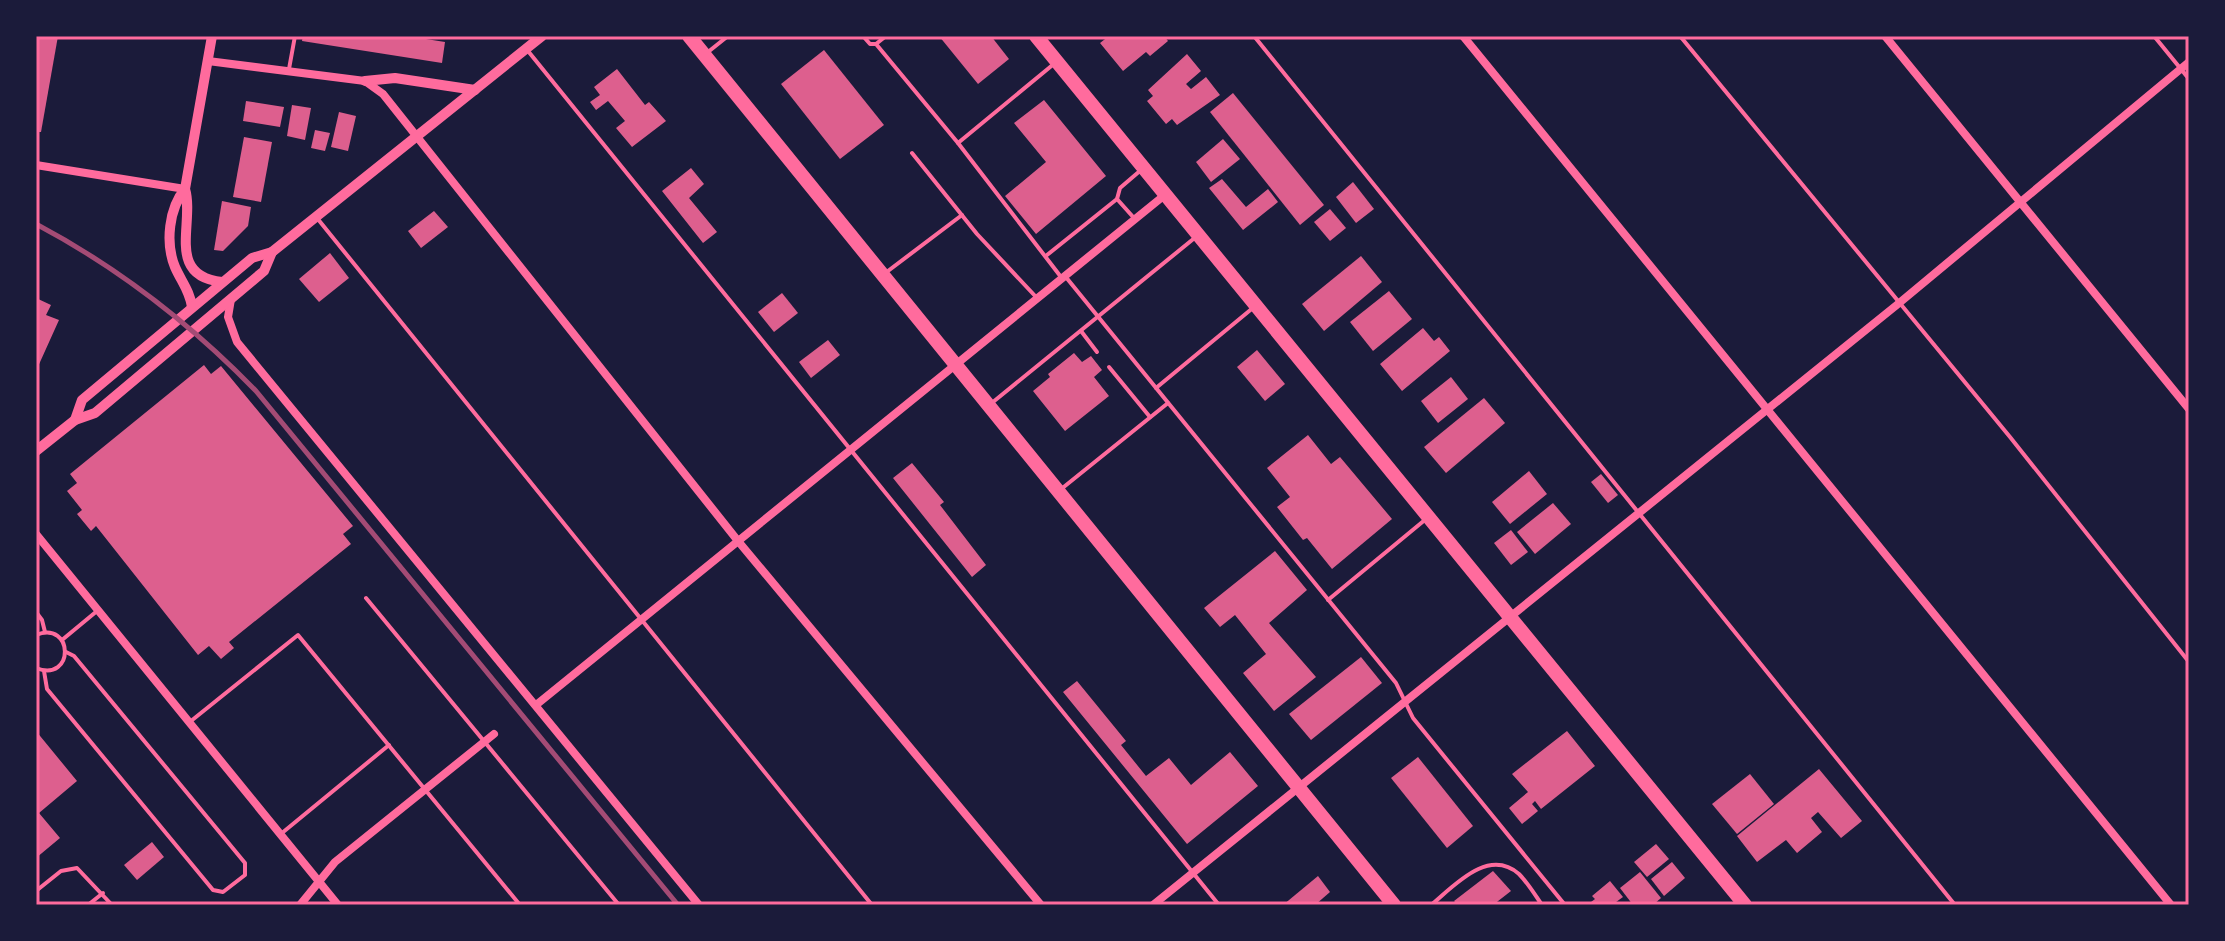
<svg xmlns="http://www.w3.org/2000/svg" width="2225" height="941" font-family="'Public Sans',sans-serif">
	<rect width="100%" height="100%" fill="#1b1b3a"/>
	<g fill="#dd5f8e">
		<path d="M36,36H58L41,132H36Z"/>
		<path d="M303,36H407L445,42L442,63L302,41Z"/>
		<path d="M939,36H991L1009,59L978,84Z"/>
		<path d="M1109,36H1164L1168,41L1150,56L1146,52L1123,71L1100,43Z"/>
		<path d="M824,50L884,125L840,159L781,84Z"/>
		<path d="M1187,54L1201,71L1186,84L1191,89L1206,77L1220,95L1177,125L1172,119L1166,124L1147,101L1153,96L1148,90Z"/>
		<path d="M617,69L645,105L649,102L666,121L632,147L616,128L625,121L608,101L596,110L590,102L600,95L594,87Z"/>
		<path d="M1233,93L1324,205L1300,225L1210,112Z"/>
		<path d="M1044,100L1106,176L1036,234L1005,196L1046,162L1014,123Z"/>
		<path d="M246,101L284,107L280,127L243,121Z"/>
		<path d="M292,105L311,108L305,140L287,136Z"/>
		<path d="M339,112L356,116L348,151L331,147Z"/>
		<path d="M315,130L330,133L325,151L311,148Z"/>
		<path d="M244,137L272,142L261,202L233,197Z"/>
		<path d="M1223,139L1240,159L1211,182L1196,162Z"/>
		<path d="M691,168L704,184L689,198L717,232L703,243L662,191Z"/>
		<path d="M1222,179L1246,207L1268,189L1278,202L1243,230L1209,188Z"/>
		<path d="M1353,182L1374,209L1356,223L1336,197Z"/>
		<path d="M222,201L251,207L248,226L223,251L214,250Z"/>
		<path d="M1330,209L1346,228L1330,241L1314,222Z"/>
		<path d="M434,211L448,227L421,248L408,231Z"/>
		<path d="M330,253L349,278L319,302L299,279Z"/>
		<path d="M1361,256L1382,282L1324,331L1302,304Z"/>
		<path d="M1389,291L1412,319L1373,351L1350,322Z"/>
		<path d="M782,293L798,313L774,332L758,312Z"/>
		<path d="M36,298L51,305L46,315L59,320L36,371Z"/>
		<path d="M1423,328L1434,341L1439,337L1450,351L1402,391L1380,364Z"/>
		<path d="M828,340L840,355L811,378L799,362Z"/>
		<path d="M1257,350L1285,384L1265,401L1237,367Z"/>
		<path d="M1074,353L1082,362L1091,356L1102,370L1094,377L1109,396L1065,431L1033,391L1050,377L1048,374Z"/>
		<path d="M204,365L211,374L221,366L353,526L343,534L351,544L229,642L234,648L221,659L209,646L198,655L96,526L91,531L77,514L82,510L67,491L77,483L70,474Z"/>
		<path d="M1451,377L1468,399L1438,423L1421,401Z"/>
		<path d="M1484,398L1505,423L1446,473L1424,447Z"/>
		<path d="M1308,435L1331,464L1340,457L1392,519L1332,569L1307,538L1303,540L1277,507L1290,497L1267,468Z"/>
		<path d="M912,463L944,502L940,505L986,565L972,577L893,478Z"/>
		<path d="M1529,471L1547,494L1510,524L1492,502Z"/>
		<path d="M1601,474L1618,495L1608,503L1591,482Z"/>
		<path d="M1553,503L1571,524L1535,554L1517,532Z"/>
		<path d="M1511,530L1528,552L1511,565L1494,543Z"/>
		<path d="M1275,551L1307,590L1269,623L1316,677L1274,711L1243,673L1266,654L1235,615L1220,627L1204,608Z"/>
		<path d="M1361,657L1382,683L1311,740L1289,714Z"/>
		<path d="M1077,681L1126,741L1121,745L1146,776L1169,758L1191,785L1230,752L1258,786L1187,844L1063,692Z"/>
		<path d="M36,731L77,781L39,813L60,838L36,858Z"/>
		<path d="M1567,731L1595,766L1541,809L1535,801L1532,804L1538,811L1522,824L1509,808L1528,792L1512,774Z"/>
		<path d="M1418,757L1473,826L1447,848L1391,778Z"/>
		<path d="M1819,769L1862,821L1841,838L1818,812L1811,818L1822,832L1797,853L1786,840L1757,862L1737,836Z"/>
		<path d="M1750,774L1774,804L1737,834L1712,804Z"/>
		<path d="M152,842L164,857L137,880L124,865Z"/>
		<path d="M1656,844L1669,859L1647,877L1634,862Z"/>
		<path d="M1672,862L1685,878L1664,896L1651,879Z"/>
		<path d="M1493,871L1511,891L1493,905H1458L1454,901Z"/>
		<path d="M1640,872L1661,898L1653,905H1633L1620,888Z"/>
		<path d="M1318,876L1330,892L1315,905H1283Z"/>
		<path d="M1610,881L1623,897L1612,905H1587L1595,899L1592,896Z"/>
	</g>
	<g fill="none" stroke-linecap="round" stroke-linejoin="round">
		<g stroke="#ff6b9d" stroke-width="4">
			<path d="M863,36L870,44H876L886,36"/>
			<path d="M1254,36L1955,905"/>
			<path d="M1680,36L2010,437L2189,662"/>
			<path d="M2154,36L2189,79"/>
			<path d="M876,44L958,143L1061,277"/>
			<path d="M528,51L1219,905"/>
			<path d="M708,52L728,36"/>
			<path d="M289,69L295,36"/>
			<path d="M958,143L1055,63"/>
			<path d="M912,153L977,234L1037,298"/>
			<path d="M1117,199L1134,218"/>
			<path d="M317,218L872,905"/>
			<path d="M1047,255L1117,199L1120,188L1141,170"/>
			<path d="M884,274L962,215"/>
			<path d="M1065,276L1396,683L1413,718L1565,905"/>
			<path d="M1081,331L1097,352"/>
			<path d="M1109,367L1150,417"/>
			<path d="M1156,388L1254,307"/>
			<path d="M993,402L1197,236"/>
			<path d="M1060,490L1168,403"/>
			<path d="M366,598L619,905"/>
			<path d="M1328,600L1426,519"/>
			<path d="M36,612L42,620L45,632"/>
			<path d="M36,635C74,620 75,683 36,668"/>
			<path d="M62,640L97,611"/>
			<path d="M44,671L47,689L213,890L223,892L245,875V863L74,656L66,652"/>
			<path d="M191,721L298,635L520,905"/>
			<path d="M282,833L389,745"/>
			<path d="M36,891L61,871L77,868L112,905"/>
			<path d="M88,905L103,893"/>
			<path d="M1431,905C1454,886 1488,847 1519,874C1528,883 1535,895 1542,905"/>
		</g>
		<g stroke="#ff6b9d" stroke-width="8">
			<path d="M1463,36L2171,905"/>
			<path d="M1885,36L2189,409"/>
			<path d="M208,61L365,81L383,94L738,541L1041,905"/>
			<path d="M36,165L185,189"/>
			<path d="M231,299L228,317L237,342L699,905"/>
			<path d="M36,534L338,905"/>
			<path d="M536,705L1166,194"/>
			<path d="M300,905L335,862L494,734"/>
			<path d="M1153,905L1898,304L2189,62"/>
		</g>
		<g stroke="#ff6b9d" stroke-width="10">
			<path d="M212,36L185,189C195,223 165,276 222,282"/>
			<path d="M365,81L395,78L475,90"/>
			<path d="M185,189C169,208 165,243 175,267C181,281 190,291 192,307"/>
			<path d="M75,420L82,400L252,258L272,252L542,36"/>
			<path d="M36,451L75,420L95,413L264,271L272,252"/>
		</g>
		<g stroke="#ff6b9d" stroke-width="14">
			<path d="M689,36L1394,905"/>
			<path d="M1036,36L1745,905"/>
		</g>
		<path stroke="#a44b75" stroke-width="5" d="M36,224C119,268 191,324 256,391L678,905"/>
	</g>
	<rect width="2225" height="941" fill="none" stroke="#1b1b3a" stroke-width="76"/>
	<rect x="38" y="38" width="2149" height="865" fill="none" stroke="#ff6b9d" stroke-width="3"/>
</svg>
